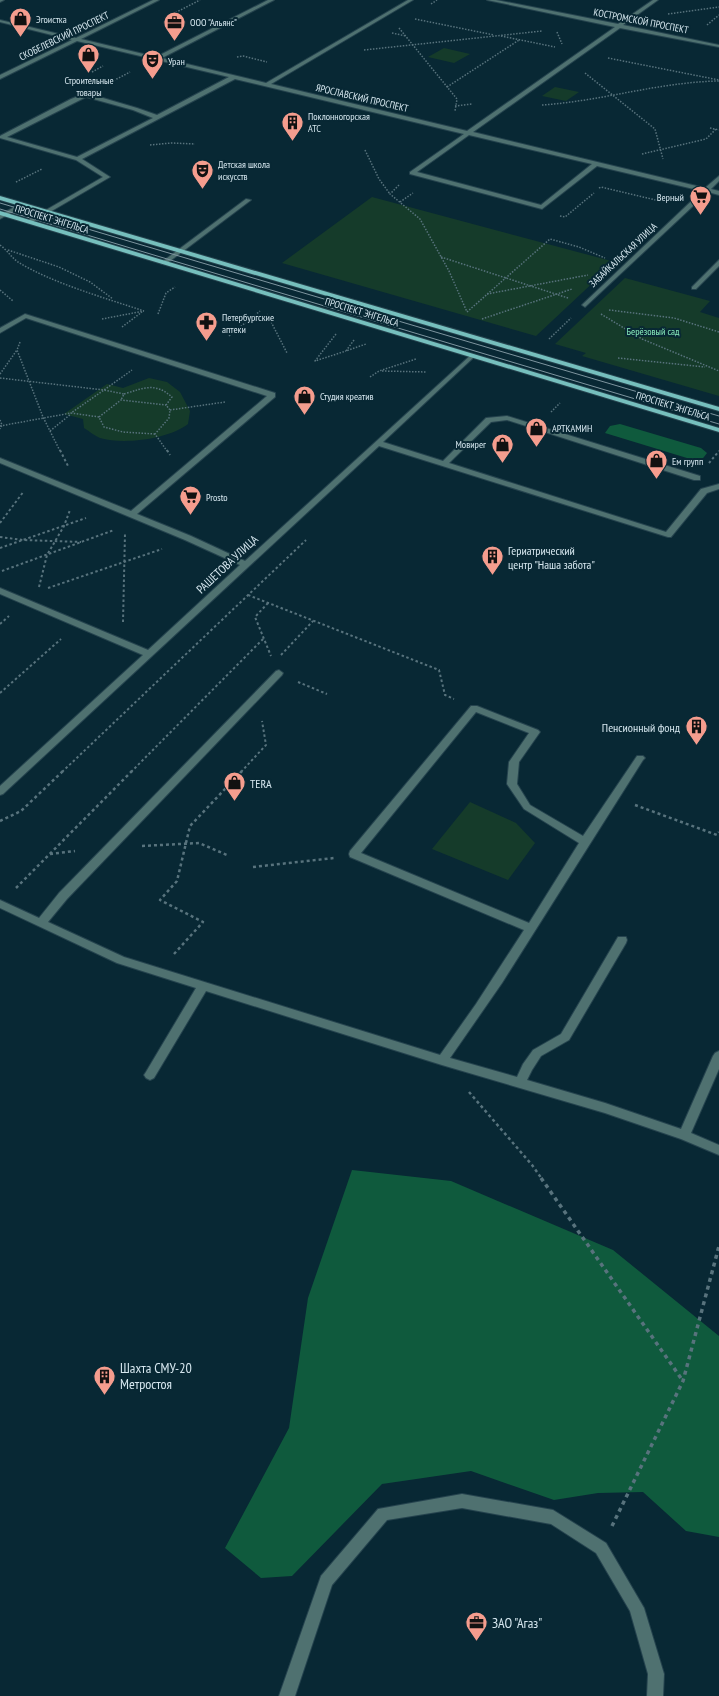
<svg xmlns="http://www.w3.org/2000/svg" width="719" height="1696" font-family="'PT Sans Narrow',sans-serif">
	<rect width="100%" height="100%" fill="#082834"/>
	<g fill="#153b2a">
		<path d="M444,48L470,54L454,63L428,57Z"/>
		<path d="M555,87L579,92L566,101L542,96Z"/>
		<path d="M372,197L615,262L536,336L282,263Z"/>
		<path d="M625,278L710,301L700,312L719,318V396L582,356L586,353L555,344Z"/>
		<path d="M149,378L167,382L180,392L190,411L188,424C169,439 124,445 100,438C95,436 89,431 84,428L83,419L64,414L107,384L123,388Z"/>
		<path d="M470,802L516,823L535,843L508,880L432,849Z"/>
	</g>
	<g fill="#0f5a3d">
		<path d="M620,424L701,448L707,453L700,462L605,433L610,426Z"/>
		<path d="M352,1170L451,1181L613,1250L719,1336V1537L686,1531L643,1492L598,1493L554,1500L471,1471L382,1484L292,1576L261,1578L225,1548L289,1428L308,1298Z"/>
	</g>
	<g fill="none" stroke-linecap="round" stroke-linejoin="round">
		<defs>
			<g id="minor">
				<path d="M0,0H4L0,2Z"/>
				<path d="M153,0H159L81,39L156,57L268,0H274L162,58L266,83L408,0H413L271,84L467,131L615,27L487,0H496L618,24L653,0H658L623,25L719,45V47L620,28L473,132L705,188L719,176V181L711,189L719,191V195L708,192L585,307L582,305L583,304L702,191L597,166L542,209L410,174V172L464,134L235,79L82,159L110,177L31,223H27V221L103,177L76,160L0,138V136L71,99L86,93L137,108L157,115L229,77L77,41L0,79V75L72,40L0,22V20L76,38ZM86,97L133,110L153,118L77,157L7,137ZM469,135L592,164L541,205L417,172Z"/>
				<path d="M246,199L251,200L166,264H162V262Z"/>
				<path d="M20,204L25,205L0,219V215Z"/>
				<path d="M719,260V266L696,289H692V287Z"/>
				<path d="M25,314L275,393V397L137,514L191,536L245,561L472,354L474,355V357L383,442L443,461L486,418L507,416L700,476V480H694L507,420L491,422L449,463L666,532L701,489L719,484V489L707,493L671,537H668L379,446L3,794L0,795V786L143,655L0,594V588L148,650L240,565L185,540L0,463V458L131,511L267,396L26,318L0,333V328Z"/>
				<path d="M279,670L283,673L282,675L67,899L48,922L124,957L440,1055L476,1004L524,930L350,857L349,854L350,851L471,706H477L538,730L540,732L519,762L517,784L530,805L583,836L637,756H643L645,758L643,760L502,983L450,1058L517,1077L523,1064L533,1050L561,1034L618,937H626L627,940L626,943L569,1040L541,1056L532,1070L527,1080L605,1103L681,1129L713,1056L715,1053L719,1051V1069L691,1133L719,1145V1155L681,1139L605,1113L442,1065L206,991L154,1078L150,1080L146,1078L144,1075L146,1072L196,988L117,963L0,908V900L39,918L59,893L276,671ZM476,712L529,733L509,762L507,784L524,809L579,843L529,923L361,853Z"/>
				<path d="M462,1494L553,1510L606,1543L644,1608L664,1674L663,1696H647L648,1674L630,1611L596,1553L551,1524L462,1508L387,1520L332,1585L295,1696H279L321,1576L378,1509Z"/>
			</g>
			<g id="major">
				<path d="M0,196L719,407V411L0,200Z"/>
				<path d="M0,211L719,428V432L0,215Z"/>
			</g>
		</defs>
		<use href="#minor" stroke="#25434e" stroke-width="2"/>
		<use href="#major" stroke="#25434e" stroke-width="2"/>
		<g stroke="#58737d" stroke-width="1.5" stroke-dasharray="1.5 1.5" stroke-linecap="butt">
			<path d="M431,4L437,0"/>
			<path d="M668,14L719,7"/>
			<path d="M165,18L200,0"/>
			<path d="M415,19L494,35"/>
			<path d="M707,25L719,15"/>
			<path d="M399,28L457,99L455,111"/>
			<path d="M557,32L562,44"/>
			<path d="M392,33L406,36"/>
			<path d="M501,36L555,47"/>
			<path d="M364,50L542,31"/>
			<path d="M237,57L243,56L267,62"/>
			<path d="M608,58L719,80"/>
			<path d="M92,72L103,66"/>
			<path d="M585,73L655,129L663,159"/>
			<path d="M111,82L130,72"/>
			<path d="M447,87L519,40"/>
			<path d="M542,105C602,101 659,82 719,81"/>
			<path d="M455,106L472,104"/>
			<path d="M710,128L719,130"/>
			<path d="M150,145L171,143L195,144"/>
			<path d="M365,150L379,179L390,194"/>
			<path d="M642,154L706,139L716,129"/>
			<path d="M16,182L42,169"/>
			<path d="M399,185L390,194L420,219L449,271L467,312"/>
			<path d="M599,188L601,187L664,202"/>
			<path d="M400,202L413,193"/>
			<path d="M560,216L565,217L594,193"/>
			<path d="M0,245C7,250 11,257 18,262C52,283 105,298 144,311"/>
			<path d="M8,250L59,267L90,282L113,299"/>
			<path d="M441,257L568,298"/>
			<path d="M0,290L13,301"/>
			<path d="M487,294L588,275"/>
			<path d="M609,310L674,318L719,332"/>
			<path d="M467,312L550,239L579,247L605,258"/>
			<path d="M158,314L166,293L175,287"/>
			<path d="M267,314L287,353"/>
			<path d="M601,314L642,339L719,371"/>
			<path d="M102,319L144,311"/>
			<path d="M482,319L572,289"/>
			<path d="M122,327L142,312"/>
			<path d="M336,334L315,361L346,351"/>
			<path d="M229,336L260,311"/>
			<path d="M549,339L571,318"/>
			<path d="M354,340L346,351L366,344"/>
			<path d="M20,342L17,350L43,417L60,451"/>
			<path d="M618,358L705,367"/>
			<path d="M382,371L427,372"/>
			<path d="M0,374L17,350"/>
			<path d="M370,377L379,371L416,359"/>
			<path d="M0,378L104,390L132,370"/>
			<path d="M124,394C144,388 155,382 172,397L166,405L170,410L169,418L155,434L167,451"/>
			<path d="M170,410L225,402"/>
			<path d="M551,412L560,403"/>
			<path d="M99,417L71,413L104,390L124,394L121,400"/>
			<path d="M0,420L2,425L0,429"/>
			<path d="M0,426L71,413"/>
			<path d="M50,431L71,414"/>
			<path d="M155,434L123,432L104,427L99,417L121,400L166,405"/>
		</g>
		<g stroke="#58737d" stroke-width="2" stroke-dasharray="2.5 2.5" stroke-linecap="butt">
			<path d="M60,450L68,466"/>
			<path d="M167,450L170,455"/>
			<path d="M709,463L719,451"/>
			<path d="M0,523L24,491"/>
			<path d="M0,537L23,540L81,542"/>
			<path d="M0,548L86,518"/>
			<path d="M2,571L114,530"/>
			<path d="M39,587L47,555L64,526L70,510"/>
			<path d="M48,588L162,549"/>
			<path d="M248,595L439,670L445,695L454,699"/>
			<path d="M268,603L255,617L271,656"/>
			<path d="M123,622L125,533"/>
			<path d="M0,624L9,616"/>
			<path d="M281,655L313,621"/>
			<path d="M298,682L327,694"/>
			<path d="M0,693L61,639"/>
			<path d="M62,772L306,540"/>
			<path d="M131,772L264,638"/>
			<path d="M241,772L266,745L262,721"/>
		</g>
		<g stroke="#58737d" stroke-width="2.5" stroke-dasharray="3 3" stroke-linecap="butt">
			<path d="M635,805L717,835L719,832"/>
			<path d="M0,821L21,811L63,771"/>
			<path d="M142,846L199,843L227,855"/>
			<path d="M50,854L75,851"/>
			<path d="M253,867L334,858"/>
			<path d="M16,888L132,771"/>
			<path d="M174,954L203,922L160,900L177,881L190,826L242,771"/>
			<path d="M469,1092L532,1165L542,1179"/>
		</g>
		<g stroke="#58737d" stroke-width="3.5" stroke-dasharray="4 4" stroke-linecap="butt">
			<path d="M541,1178L683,1381"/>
			<path d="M612,1526L683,1381L719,1246"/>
		</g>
		<use href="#minor" fill="#4f7170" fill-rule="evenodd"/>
		<use href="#major" fill="#76bfbd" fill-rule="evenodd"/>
		<g stroke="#7d949e" stroke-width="1">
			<path d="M0,203L719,416"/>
			<path d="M0,209L719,424"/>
		</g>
	</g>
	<defs>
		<symbol id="shop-pin" viewBox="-11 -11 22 30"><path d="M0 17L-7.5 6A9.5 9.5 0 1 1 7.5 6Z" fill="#f59d8e" stroke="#082834"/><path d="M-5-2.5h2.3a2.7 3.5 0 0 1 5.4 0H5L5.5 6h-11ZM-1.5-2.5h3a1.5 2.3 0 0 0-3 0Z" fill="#111"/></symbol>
		<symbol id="office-pin" viewBox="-11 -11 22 30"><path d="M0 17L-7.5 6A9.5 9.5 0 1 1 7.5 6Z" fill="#f59d8e" stroke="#082834"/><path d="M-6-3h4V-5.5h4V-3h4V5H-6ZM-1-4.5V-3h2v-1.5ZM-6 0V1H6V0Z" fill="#111"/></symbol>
		<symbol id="theatre-pin" viewBox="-11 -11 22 30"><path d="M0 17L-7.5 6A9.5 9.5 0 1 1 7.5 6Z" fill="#f59d8e" stroke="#082834"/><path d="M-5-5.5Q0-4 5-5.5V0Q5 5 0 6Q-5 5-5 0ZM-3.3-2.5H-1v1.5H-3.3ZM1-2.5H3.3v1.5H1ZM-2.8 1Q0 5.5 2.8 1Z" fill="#111"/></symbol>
		<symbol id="building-pin" viewBox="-11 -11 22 30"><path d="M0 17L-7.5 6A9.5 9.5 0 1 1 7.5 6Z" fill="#f59d8e" stroke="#082834"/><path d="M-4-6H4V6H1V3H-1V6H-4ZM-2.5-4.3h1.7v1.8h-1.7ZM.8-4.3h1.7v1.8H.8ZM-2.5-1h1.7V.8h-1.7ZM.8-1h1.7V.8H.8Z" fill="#111"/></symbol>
		<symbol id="supermarket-pin" viewBox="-11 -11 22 30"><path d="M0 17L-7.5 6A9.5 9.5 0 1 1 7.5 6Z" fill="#f59d8e" stroke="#082834"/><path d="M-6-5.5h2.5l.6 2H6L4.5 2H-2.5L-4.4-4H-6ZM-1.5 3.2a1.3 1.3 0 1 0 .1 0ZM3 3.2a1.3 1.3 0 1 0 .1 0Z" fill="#111"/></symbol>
		<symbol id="pharmacy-pin" viewBox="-11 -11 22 30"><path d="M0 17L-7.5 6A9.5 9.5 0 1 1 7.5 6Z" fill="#f59d8e" stroke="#082834"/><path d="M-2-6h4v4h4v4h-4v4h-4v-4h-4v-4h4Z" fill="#111"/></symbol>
	</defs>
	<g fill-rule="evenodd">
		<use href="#shop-pin" x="8" y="6" width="25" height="34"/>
		<use href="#office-pin" x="162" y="10" width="25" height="34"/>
		<use href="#shop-pin" x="76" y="42" width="25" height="34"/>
		<use href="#theatre-pin" x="140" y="48" width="25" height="34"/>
		<use href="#building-pin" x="280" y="110" width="25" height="34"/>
		<use href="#theatre-pin" x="190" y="158" width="25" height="34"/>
		<use href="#supermarket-pin" x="688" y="184" width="25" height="34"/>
		<use href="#pharmacy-pin" x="194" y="310" width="25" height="34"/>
		<use href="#shop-pin" x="292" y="384" width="25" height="34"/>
		<use href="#shop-pin" x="524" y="416" width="25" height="34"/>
		<use href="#shop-pin" x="490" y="432" width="25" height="34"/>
		<use href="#shop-pin" x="644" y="448" width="25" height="34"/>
		<use href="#supermarket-pin" x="178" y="484" width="25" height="34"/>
		<use href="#building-pin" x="480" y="544" width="25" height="34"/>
		<use href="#building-pin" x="684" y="714" width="25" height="34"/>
		<use href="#shop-pin" x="222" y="770" width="25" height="34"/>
		<use href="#building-pin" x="92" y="1364" width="25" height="34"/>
		<use href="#office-pin" x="464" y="1610" width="25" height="34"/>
	</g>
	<g text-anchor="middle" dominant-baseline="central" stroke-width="4" stroke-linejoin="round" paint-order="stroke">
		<g font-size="10" fill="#d6e7ef" stroke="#082834" text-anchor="start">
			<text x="36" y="19">Эгоистка</text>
			<text x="190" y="22">ООО "Альянс"</text>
			<text x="168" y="61">Уран</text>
			<text x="89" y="80" text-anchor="middle">Строительные<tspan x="89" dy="12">товары</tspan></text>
			<text x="308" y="116">Поклонногорская<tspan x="308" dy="12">АТС</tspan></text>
			<text x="218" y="164">Детская школа<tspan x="218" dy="12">искусств</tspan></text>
			<text x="684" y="197" text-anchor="end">Верный</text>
			<text x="222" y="317">Петербургские<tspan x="222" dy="12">аптеки</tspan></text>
			<text x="320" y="396">Студия креатив</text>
			<text x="552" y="428">АРТКАМИН</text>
			<text x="486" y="444" text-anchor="end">Мовирег</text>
			<text x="672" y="461">Ем групп</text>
			<text x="206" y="497">Prosto</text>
		</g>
		<g font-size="10" fill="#d6e7ef" stroke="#082834">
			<text transform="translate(641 21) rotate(11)">КОСТРОМСКОЙ ПРОСПЕКТ</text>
			<text transform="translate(64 36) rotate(-26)">СКОБЕЛЕВСКИЙ ПРОСПЕКТ</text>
			<text transform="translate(362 98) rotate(13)">ЯРОСЛАВСКИЙ ПРОСПЕКТ</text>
			<text transform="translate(52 219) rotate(17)">ПРОСПЕКТ ЭНГЕЛЬСА</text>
			<text transform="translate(623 255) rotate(-43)">ЗАБАЙКАЛЬСКАЯ УЛИЦА</text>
			<text transform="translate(362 312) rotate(17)">ПРОСПЕКТ ЭНГЕЛЬСА</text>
			<text transform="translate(673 406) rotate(17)">ПРОСПЕКТ ЭНГЕЛЬСА</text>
		</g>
		<g font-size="10" fill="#89ecbc" stroke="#082834">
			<text x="653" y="331">Берёзовый сад</text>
		</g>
		<g font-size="12" fill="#d6e7ef" stroke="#082834" text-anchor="start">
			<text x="508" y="550">Гериатрический<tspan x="508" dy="14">центр "Наша забота"</tspan></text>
			<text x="680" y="727" text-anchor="end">Пенсионный фонд</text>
			<text x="250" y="783">TERA</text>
		</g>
		<g font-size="12" fill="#d6e7ef" stroke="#082834">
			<text transform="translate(227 564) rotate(-43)">РАШЕТОВА УЛИЦА</text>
		</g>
		<g font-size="14" fill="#d6e7ef" stroke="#082834" text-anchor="start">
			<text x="120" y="1368">Шахта СМУ-20<tspan x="120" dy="16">Метростоя</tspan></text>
			<text x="492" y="1623">ЗАО "Агаз"</text>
		</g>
	</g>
</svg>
